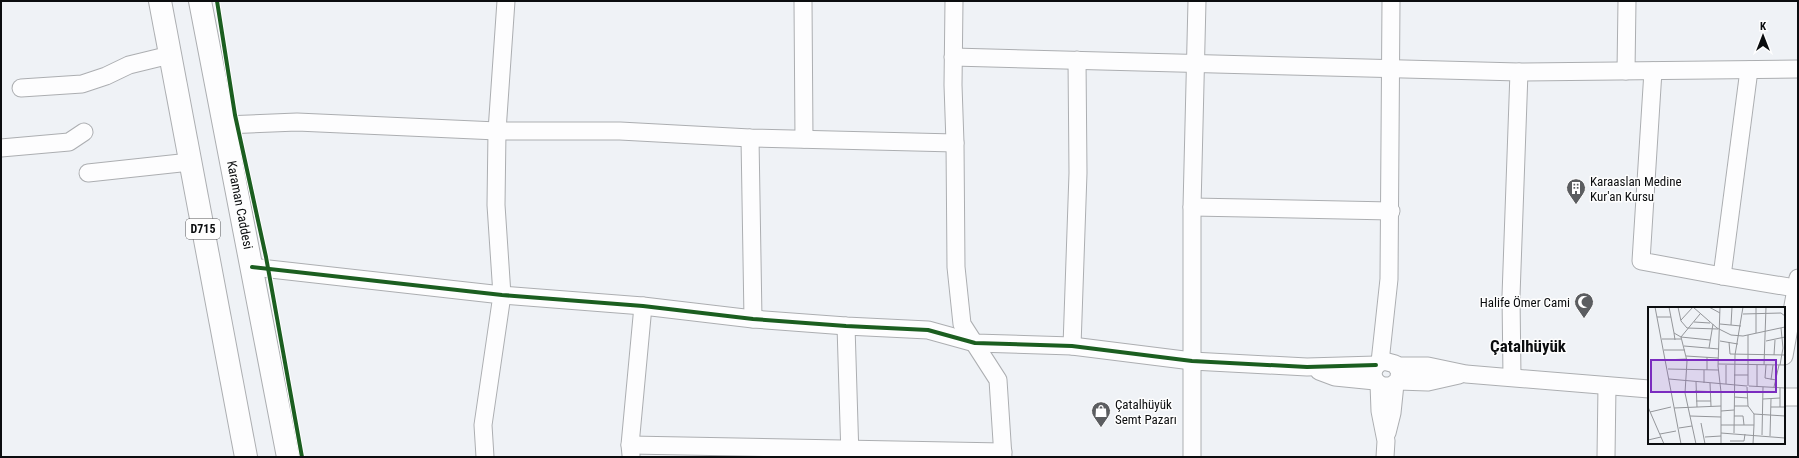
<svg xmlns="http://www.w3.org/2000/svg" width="1799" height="458" font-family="'Roboto Condensed',sans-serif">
	<rect width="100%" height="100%" fill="#eff2f6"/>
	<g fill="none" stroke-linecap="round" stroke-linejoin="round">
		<defs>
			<g id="minor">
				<path d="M803,1L804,139"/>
				<path d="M954,1L953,85L955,143L956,267L962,324L998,380L1003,457"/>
				<path d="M953,57L1519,72L1798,69"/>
				<path d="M1626,71L1627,1"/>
				<path d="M1653,71L1641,261L1722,276L1795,288"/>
				<path d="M21,88L82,84L106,76L129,65L170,55"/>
				<path d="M224,125L297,122L497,131H620L750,138L955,143"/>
				<path d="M750,138L753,319"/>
				<path d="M1,148L69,142L84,132"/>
				<path d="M88,173L190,162"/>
				<path d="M1192,207L1391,211"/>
				<path d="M252,267L502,295L643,306L753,319L846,326L928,330L975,343L1072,346L1192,361L1307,367L1376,365"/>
				<path d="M1722,276L1749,70"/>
				<path d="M846,326L850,457"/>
				<path d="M1072,346L1078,173L1077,60"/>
				<path d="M1784,356L1798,278"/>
				<path d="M1380,362L1389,279L1391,1"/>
				<path d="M1397,366H1428L1466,374L1649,389"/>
				<path d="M1319,371L1335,377L1375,381"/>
				<path d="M1512,377L1511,296L1519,72"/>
				<path d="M1398,381L1400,372L1395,364L1384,361C1370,366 1370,380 1382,386H1391L1398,381L1428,382L1459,375"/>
				<path d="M1379,384L1380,411L1386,441L1385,457"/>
				<path d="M1784,397H1798"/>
				<path d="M1387,433L1392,413L1395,384"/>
				<path d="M630,445L1003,452"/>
				<path d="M631,455L630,445L643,306"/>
				<path d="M485,457L483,425L502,295L496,205L497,131L506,1"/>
				<path d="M1192,457V207L1197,1"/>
				<path d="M1606,457L1607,386"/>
			</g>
			<g id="highway">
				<path d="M160,1L246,457"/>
				<path d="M200,1L288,457"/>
			</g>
		</defs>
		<use href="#minor" stroke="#acaeb1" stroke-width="19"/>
		<use href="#highway" stroke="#acaeb1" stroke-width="24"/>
		<use href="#minor" stroke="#fdfdfe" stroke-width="17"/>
		<use href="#highway" stroke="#fdfdfe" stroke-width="22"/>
		<defs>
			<g id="cycleway">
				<path d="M217,1L235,115L266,257L302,457"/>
				<path d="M252,267L502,295L643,306L753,319L846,326L928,330L975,343L1072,346L1192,361L1307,367L1376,365"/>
			</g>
		</defs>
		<use href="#cycleway" stroke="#fefefe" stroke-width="6"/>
		<use href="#cycleway" stroke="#1b5e20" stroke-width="4"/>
	</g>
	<defs>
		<symbol id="building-pin" viewBox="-11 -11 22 30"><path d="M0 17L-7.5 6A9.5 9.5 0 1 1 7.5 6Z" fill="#5b5d60" stroke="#fefefe"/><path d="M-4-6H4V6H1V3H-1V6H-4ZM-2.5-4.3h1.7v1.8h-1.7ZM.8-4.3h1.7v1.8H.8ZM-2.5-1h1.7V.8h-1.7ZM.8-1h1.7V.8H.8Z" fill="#fff"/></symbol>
		<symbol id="mosque-pin" viewBox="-11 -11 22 30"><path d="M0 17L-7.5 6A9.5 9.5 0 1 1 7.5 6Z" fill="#5b5d60" stroke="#fefefe"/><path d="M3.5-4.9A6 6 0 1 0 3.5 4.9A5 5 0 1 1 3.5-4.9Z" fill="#fff"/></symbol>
		<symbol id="shop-pin" viewBox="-11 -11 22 30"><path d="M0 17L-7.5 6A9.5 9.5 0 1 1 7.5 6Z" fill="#5b5d60" stroke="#fefefe"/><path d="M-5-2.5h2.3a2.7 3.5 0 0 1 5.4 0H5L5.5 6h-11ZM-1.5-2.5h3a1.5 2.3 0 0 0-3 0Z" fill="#fff"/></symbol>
	</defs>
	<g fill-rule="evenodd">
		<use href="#building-pin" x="1565" y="177" width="22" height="30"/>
		<use href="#mosque-pin" x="1573" y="291" width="22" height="30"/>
		<use href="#shop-pin" x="1090" y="400" width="22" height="30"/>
	</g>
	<g text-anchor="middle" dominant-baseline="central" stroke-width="3" stroke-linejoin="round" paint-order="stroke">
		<rect fill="#fefefe" stroke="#545557" stroke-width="1" x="186" y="219" width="34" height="20" rx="3"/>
		<g font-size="12" font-weight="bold" fill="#0b0d0f">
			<text x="203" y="229">D715</text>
		</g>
		<g font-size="13" fill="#0b0d0f" stroke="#fefefe" text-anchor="start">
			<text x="1590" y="181">Karaaslan Medine<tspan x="1590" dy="15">Kur'an Kursu</tspan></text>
			<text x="1570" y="302" text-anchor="end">Halife Ömer Cami</text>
			<text x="1115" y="404">Çatalhüyük<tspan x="1115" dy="15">Semt Pazarı</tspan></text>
		</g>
		<g font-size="13" fill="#0b0d0f" stroke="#fefefe">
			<text transform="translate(240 205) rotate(79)">Karaman Caddesi</text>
		</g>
		<g font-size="17" font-weight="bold" fill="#0b0d0f" stroke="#fefefe">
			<text x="1528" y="346">Çatalhüyük</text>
		</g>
	</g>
	<g transform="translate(1648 307)">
		<rect width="137" height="137" fill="#eff2f6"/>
		<path fill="none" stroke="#94969a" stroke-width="1" d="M7,0L33,137M21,0L26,26M30,0L33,14L39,21L70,22M45,0L69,21L83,28L95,29L137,20M61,0L72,6M72,0L70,59L73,85V137M108,0V26M95,7L133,6L137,9M9,10H23M33,13L45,0M46,15L62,16M72,17L93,19M83,18L84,0M100,28V79M14,32H33M27,33L26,26L33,30L62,33M72,34L90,37M118,34L137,30M81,35L82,47L137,48M36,39L71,42M61,41L65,17M16,43H37M126,48L127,33M38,49L70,51M59,50V63M17,53L38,52M70,57L137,58M116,58L118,0M118,58L117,71L128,73M132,58L135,41L133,21M20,62L70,63M56,63V76M86,68H100M21,72L99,79M123,73L125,58M48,75L49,100M62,76L63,99M78,77V58M101,79L137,81M99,80L100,99L106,107V118M109,80V58M126,80L131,58M47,84L73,85M86,90L100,91M115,92L132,91M48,94H63M86,99H100M0,100L16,137M123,100H137M132,100V81M26,101L73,99M73,104L86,103M2,105L23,100M106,107L137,109M42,109L73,110M86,109H95L96,118M53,116L57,137M73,118H106L105,137M31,121L44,119M73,126L137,131M86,126L87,48L95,0M12,127L28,124M114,128L115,80M122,129L123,92M57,130L73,129M0,133L13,130M82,134H96L97,127M48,137L37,86L39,54L33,30L52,7"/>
		<path fill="#7b2cbf" fill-opacity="0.15" stroke="#7b2cbf" stroke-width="2" d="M3,53H128V85H3Z"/>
		<rect width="137" height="137" fill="none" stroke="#0b0d0f" stroke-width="2"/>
	</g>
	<rect width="1799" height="458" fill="none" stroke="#0b0d0f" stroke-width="4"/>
	<g transform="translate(1763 36)" stroke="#fefefe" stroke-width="3" paint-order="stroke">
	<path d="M0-3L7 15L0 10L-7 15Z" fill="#0b0d0f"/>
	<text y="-6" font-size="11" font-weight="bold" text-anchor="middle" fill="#0b0d0f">K</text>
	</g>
</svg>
